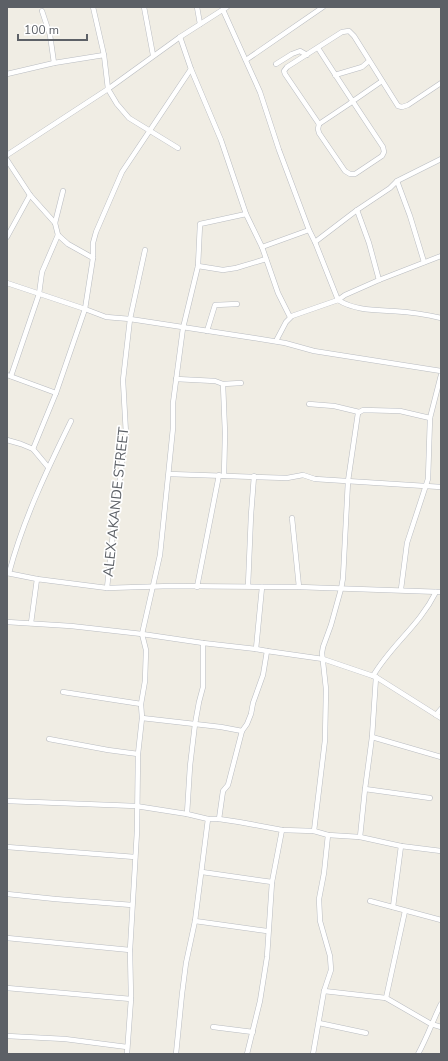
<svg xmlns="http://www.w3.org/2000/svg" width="448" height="1061" font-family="'Nunito Sans',sans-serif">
	<rect width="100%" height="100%" fill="#f0ede4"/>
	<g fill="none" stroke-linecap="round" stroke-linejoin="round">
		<defs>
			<g id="street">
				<path d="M93,7L104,55L108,89L117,104L129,118L178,148"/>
				<path d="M144,7L153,55"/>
				<path d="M197,7L200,24"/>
				<path d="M223,10L260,92L279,150L309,230L315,242L338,300C354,310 373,310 392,311C408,312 425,314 441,318"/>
				<path d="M42,11L50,35L54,63"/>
				<path d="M180,37L191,69L221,140L246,214L262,247L278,293L290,317"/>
				<path d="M318,48C339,81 361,114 383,147L384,152L382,156L355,174H350L345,171L319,133L318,129L319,124L349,104L353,101L382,81"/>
				<path d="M246,60L323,7"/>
				<path d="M276,64L292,54L300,51L307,55"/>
				<path d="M7,74L54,63L104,55"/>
				<path d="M335,75L362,67L369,61"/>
				<path d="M319,124L285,74L284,71L287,67L342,32L349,31L354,36L398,106L402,107L408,105L441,83"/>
				<path d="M7,155L108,89L180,37L227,7"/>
				<path d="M7,160L30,195L55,223L58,235L68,244L93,258"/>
				<path d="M397,181L410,216L424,262"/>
				<path d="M357,210L369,243L379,280"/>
				<path d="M55,223L63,191"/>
				<path d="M7,237L30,195"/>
				<path d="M315,242L357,210L390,188L397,181L441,159"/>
				<path d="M262,247L309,230"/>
				<path d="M198,266L223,270L236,268L266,259"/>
				<path d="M7,283L85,309L106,317L130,319L254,338L285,343L314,351L441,371"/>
				<path d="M207,331L215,305L237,304"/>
				<path d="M276,341L286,322L292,316L338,300L345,295L379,280L441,256"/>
				<path d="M7,375L56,393"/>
				<path d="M11,376L39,294L42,272L58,235"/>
				<path d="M176,379L215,381L223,384L225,433L224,476"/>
				<path d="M223,384L241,383"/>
				<path d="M309,404L334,406L359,412"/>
				<path d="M7,440L21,444L33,449L48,467"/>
				<path d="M33,449L56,393L85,309L93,258V243L96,232L122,172L191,69"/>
				<path d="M169,474L287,478L303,475L315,479L441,487"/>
				<path d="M292,518L299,587"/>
				<path d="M7,573L37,579"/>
				<path d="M9,573C23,520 47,470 71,421"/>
				<path d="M248,586L251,515L254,476"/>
				<path d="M197,587L219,475"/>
				<path d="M107,588L115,515L126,434L123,380L130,319L145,250"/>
				<path d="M401,589L407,543L428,479L430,418L441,375"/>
				<path d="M7,622L71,626L142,634L203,643L256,649L267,651L323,659L376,677L441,718"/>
				<path d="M31,623L37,579L107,588L171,586L299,587L441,592"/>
				<path d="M256,649L262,587"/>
				<path d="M373,676C391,645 419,626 436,592"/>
				<path d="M63,692L141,704"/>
				<path d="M436,715L441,709"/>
				<path d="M142,718L221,727L242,731"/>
				<path d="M372,737L441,757"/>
				<path d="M49,739L108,750L138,754"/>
				<path d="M365,789L430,798"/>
				<path d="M7,801L136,806L187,814L208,819H219L239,822L282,830L314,831L328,835L360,837L401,846L441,851"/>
				<path d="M187,814L190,766L195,724L199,702L203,687V643"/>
				<path d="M219,819L223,791L228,785L242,731L247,724L251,714L253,703L263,675L267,651"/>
				<path d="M314,831L325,740L326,689L322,653L323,647L331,625L341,589L343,578L348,481L358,413L363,410L400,411L430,418"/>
				<path d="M360,837L365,789L372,737L376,677"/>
				<path d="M7,847L135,857"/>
				<path d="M202,872L272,882"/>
				<path d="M7,894L55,899L132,905"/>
				<path d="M370,901L441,920"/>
				<path d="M393,907L401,846"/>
				<path d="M195,921L267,931"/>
				<path d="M7,938L130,950"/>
				<path d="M7,988L131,999"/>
				<path d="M324,991L386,998L431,1024L441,1027"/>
				<path d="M386,998L405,911"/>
				<path d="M319,1023L366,1033"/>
				<path d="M213,1027L253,1032"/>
				<path d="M7,1036L65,1039L127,1047"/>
				<path d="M127,1054L131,999L130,950L137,831L138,754L142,718L141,704L145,681L146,650L142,634L160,555L173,428V403L183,328L198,266L200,224L246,214"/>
				<path d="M176,1054L182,994L186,963L195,921L208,819"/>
				<path d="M247,1054L260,1001L267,957L272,882L282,830"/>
				<path d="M313,1054L324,991L331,970L330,956L320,921L319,899L324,873L328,835"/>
				<path d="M418,1054C427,1038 433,1020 441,1004"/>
			</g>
		</defs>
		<use href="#street" stroke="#b9bcc1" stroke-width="5.5"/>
		<use href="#street" stroke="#fff" stroke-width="4.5"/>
	</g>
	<g text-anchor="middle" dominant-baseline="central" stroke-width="3.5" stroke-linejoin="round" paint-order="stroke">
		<g font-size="14" fill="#5c6066" stroke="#fff">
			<text transform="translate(116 502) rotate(-84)">ALEX AKANDE STREET</text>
		</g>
	</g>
	<rect width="448" height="1061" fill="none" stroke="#5c6066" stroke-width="16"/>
	<path d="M18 34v6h69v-6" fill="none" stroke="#5c6066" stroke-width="2"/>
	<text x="24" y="34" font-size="12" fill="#5c6066" stroke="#ffffff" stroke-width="3" paint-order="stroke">100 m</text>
</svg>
